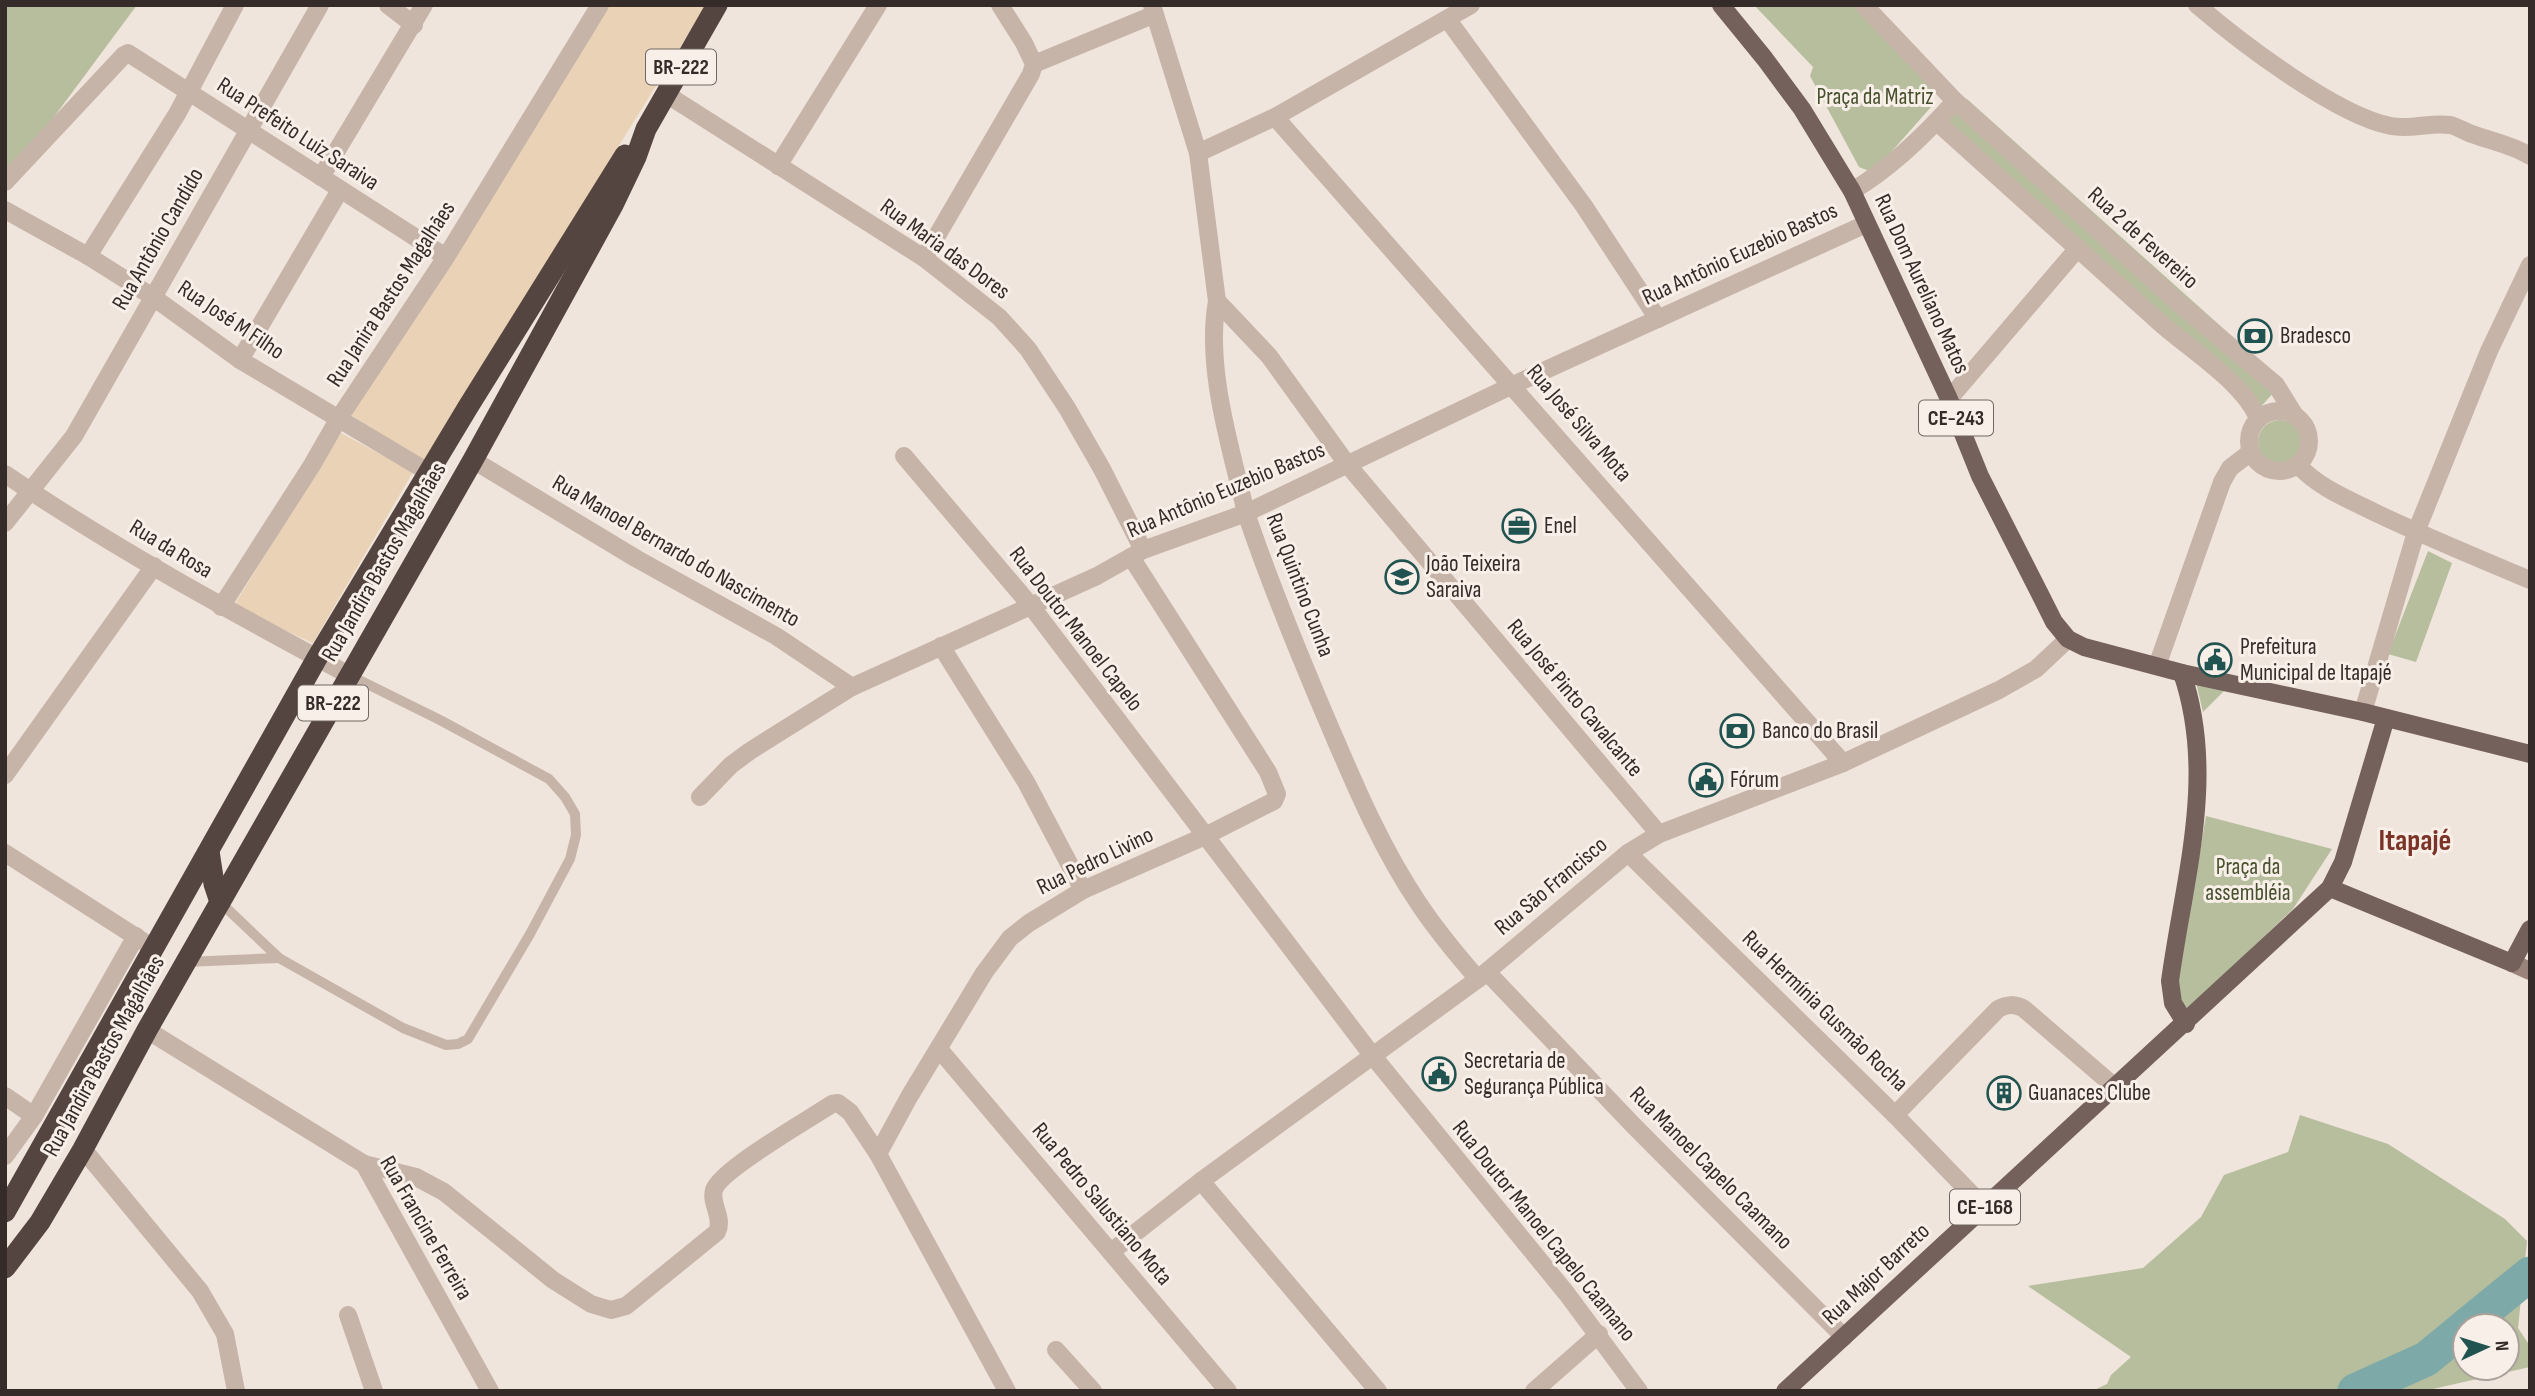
<svg xmlns="http://www.w3.org/2000/svg" width="2535" height="1396" font-family="'Sofia Sans Condensed',sans-serif">
	<rect width="100%" height="100%" fill="#f0e5dc"/>
	<g fill="#b6be9d" fill-rule="evenodd">
		<path d="M5,5H137L5,183Z"/>
		<path d="M1754,5H1855L1929,83L1934,94L1931,107L1878,167L1869,171L1859,167L1810,76L1813,67Z"/>
		<path d="M1967,99L2283,382L2257,411L1942,128Z"/>
		<circle cx="2280" cy="442" r="22"/>
		<path d="M2428,551L2452,563L2416,662L2388,654Z"/>
		<path d="M2195,678L2227,688L2203,712Z"/>
		<path d="M2206,816L2332,849L2293,909L2188,1009L2175,998Z"/>
		<path d="M2300,1115L2388,1144L2505,1219L2527,1241L2518,1328L2530,1346V1367L2424,1391H2092L2107,1384L2111,1375L2131,1357L2028,1286L2143,1268L2201,1217L2224,1175L2288,1152ZM2507,1326V1368H2465V1326Z"/>
	</g>
	<g fill="#e9d2b5">
		<path d="M607,5H706L423,462L351,415Z"/>
		<path d="M341,433L413,472L313,643L233,607Z"/>
	</g>
	<g fill="none" stroke-linecap="round" stroke-linejoin="round">
		<g stroke="#7daaa8" stroke-width="35">
			<path d="M2466,1326L2530,1274"/>
			<path d="M2355,1391L2426,1359L2465,1327"/>
		</g>
		<g stroke="#c7b4a9" stroke-width="10">
			<path d="M220,902L279,958L403,1028L446,1045L458,1044L468,1039L530,934L570,859L576,835L575,814L565,797L549,779L440,720L349,675"/>
			<path d="M186,962L279,958"/>
		</g>
		<g stroke="#c7b4a9" stroke-width="18">
			<path d="M388,5L414,25"/>
			<path d="M1152,5L1198,153L1217,301C1205,368 1231,448 1246,513C1269,581 1296,647 1324,713C1352,778 1379,845 1419,904C1437,931 1457,955 1478,979"/>
			<path d="M2197,5C2240,42 2337,116 2391,126C2410,130 2431,122 2450,125C2459,127 2467,133 2475,135C2494,142 2513,145 2530,156"/>
			<path d="M1448,20L1584,206L1658,319"/>
			<path d="M1034,64L1153,15"/>
			<path d="M666,94L924,258L999,317L1028,349L1067,408L1102,469L1143,550"/>
			<path d="M1955,101L2180,304L2276,385L2294,414"/>
			<path d="M1275,117L1843,763"/>
			<path d="M1937,122C2011,188 2085,256 2159,322C2189,349 2243,382 2258,418"/>
			<path d="M1198,153L1275,117L1471,5"/>
			<path d="M778,166L878,5"/>
			<path d="M321,177L424,5"/>
			<path d="M5,182L124,55L128,53L446,257"/>
			<path d="M1852,191C1891,168 1925,135 1955,101L1864,5"/>
			<path d="M5,210L88,256L153,297L240,360L428,472"/>
			<path d="M88,256L177,114L235,5"/>
			<path d="M924,258L1031,74L1034,64L1024,43L1000,5"/>
			<path d="M1217,301L1269,356L1347,464L1659,834"/>
			<path d="M240,360L340,190"/>
			<path d="M1949,399L2078,248"/>
			<circle cx="2279" cy="441" r="30"/>
			<path d="M904,456L1031,606L1372,1055L1567,1294L1639,1391"/>
			<path d="M473,460L637,559L776,636L852,687"/>
			<path d="M2298,465C2319,488 2348,499 2376,513C2426,537 2478,558 2530,580"/>
			<path d="M5,474C115,549 232,612 349,675"/>
			<path d="M5,523L74,436L320,5"/>
			<path d="M221,607L312,465L339,418L446,257L600,5"/>
			<path d="M941,646L1026,782L1083,890"/>
			<path d="M2157,666L2222,482L2230,468L2251,452"/>
			<path d="M2363,712L2416,532L2489,351L2530,265"/>
			<path d="M5,775L154,566"/>
			<path d="M700,797L731,765L750,751L852,687L1097,576L1143,550L1246,513L1513,385L1866,224"/>
			<path d="M5,853L144,942"/>
			<path d="M1628,853L1895,1115L1985,1208"/>
			<path d="M1487,972L1634,1126L1844,1337"/>
			<path d="M147,1030L364,1164L490,1391"/>
			<path d="M939,1049L1228,1391"/>
			<path d="M5,1096L34,1116"/>
			<path d="M1895,1115L1998,1009C2008,1004 2013,1004 2023,1008L2115,1087"/>
			<path d="M83,1149L200,1291L225,1334L236,1391"/>
			<path d="M878,1154L909,1097L984,973L1010,938L1029,923L1083,890L1203,837L1274,801L1277,794L1268,772L1131,557"/>
			<path d="M5,1156L34,1116L136,936"/>
			<path d="M364,1164L416,1177L444,1192L553,1280L591,1304L611,1310L626,1306L717,1232C724,1218 710,1204 714,1190C720,1170 811,1118 832,1104L838,1103L850,1112L878,1154L1007,1391"/>
			<path d="M1201,1181L1378,1391"/>
			<path d="M1111,1252L1201,1181L1478,979L1628,853L1659,834L1843,763L1999,690L2036,669L2068,639"/>
			<path d="M348,1315L374,1391"/>
			<path d="M1056,1350L1093,1391"/>
			<path d="M1534,1391L1599,1334"/>
		</g>
		<path stroke="#9a837b" stroke-width="18" d="M2512,963L2530,971"/>
		<g stroke="#75615b" stroke-width="18">
			<path d="M1721,5L1765,59L1802,109L1852,191L1949,399L1980,476L2042,598L2054,622L2068,639L2084,647L2182,673L2363,712L2530,754"/>
			<path d="M2182,673C2217,776 2184,878 2170,981L2173,1003L2186,1024"/>
			<path d="M2330,888L2512,963L2530,929"/>
			<path d="M1785,1391L2330,888L2343,862L2386,718"/>
		</g>
		<g stroke="#554540" stroke-width="21">
			<path d="M209,851L214,884L220,902"/>
			<path d="M5,1212L317,658L468,407L625,155"/>
			<path d="M5,1268L40,1222L83,1149L147,1030L473,460L613,205L636,157L646,129L717,5"/>
		</g>
	</g>
	<defs>
		<symbol id="bank-ring" viewBox="-11 -11 22 22"><circle r="9.5" fill="#f8efe8" stroke="#215351" stroke-width="1.5"/><path d="M-6-4H6V4H-6ZM0-2.3a2.3 2.3 0 1 0 0 4.6a2.3 2.3 0 1 0 0-4.6Z" fill="#215351"/></symbol>
		<symbol id="office-ring" viewBox="-11 -11 22 22"><circle r="9.5" fill="#f8efe8" stroke="#215351" stroke-width="1.5"/><path d="M-6-3h4V-5.5h4V-3h4V5H-6ZM-1-4.5V-3h2v-1.5ZM-6 0V1H6V0Z" fill="#215351"/></symbol>
		<symbol id="school-ring" viewBox="-11 -11 22 22"><circle r="9.5" fill="#f8efe8" stroke="#215351" stroke-width="1.5"/><path d="M0-5L7-2L0 1L-7-2ZM-4 1L0 2.5L4 1V4Q0 6-4 4Z" fill="#215351"/></symbol>
		<symbol id="civic-ring" viewBox="-11 -11 22 22"><circle r="9.5" fill="#f8efe8" stroke="#215351" stroke-width="1.5"/><path d="M-.6-6.5H3V-4.5H.6V-3L4-1V1h2V6H-6V1h2V-1L-.6-3ZM-1.2 2.5V6h2.4V2.5Z" fill="#215351"/></symbol>
		<symbol id="building-ring" viewBox="-11 -11 22 22"><circle r="9.5" fill="#f8efe8" stroke="#215351" stroke-width="1.5"/><path d="M-4-6H4V6H1V3H-1V6H-4ZM-2.5-4.3h1.7v1.8h-1.7ZM.8-4.3h1.7v1.8H.8ZM-2.5-1h1.7V.8h-1.7ZM.8-1h1.7V.8H.8Z" fill="#215351"/></symbol>
	</defs>
	<g fill-rule="evenodd">
		<use href="#bank-ring" x="2236" y="317" width="38" height="38"/>
		<use href="#office-ring" x="1500" y="507" width="38" height="38"/>
		<use href="#school-ring" x="1383" y="558" width="38" height="38"/>
		<use href="#civic-ring" x="2196" y="641" width="38" height="38"/>
		<use href="#bank-ring" x="1718" y="712" width="38" height="38"/>
		<use href="#civic-ring" x="1687" y="761" width="38" height="38"/>
		<use href="#civic-ring" x="1420" y="1055" width="38" height="38"/>
		<use href="#building-ring" x="1985" y="1074" width="38" height="38"/>
	</g>
	<g text-anchor="middle" dominant-baseline="central" stroke-width="6" stroke-linejoin="round" paint-order="stroke">
		<g fill="#f8efe8" stroke="#706662" stroke-width="2">
			<rect x="646" y="49.5" width="70" height="35" rx="5"/>
			<rect x="1919" y="400.5" width="74" height="35" rx="5"/>
			<rect x="298" y="685.5" width="70" height="35" rx="5"/>
			<rect x="1950" y="1189.5" width="70" height="35" rx="5"/>
		</g>
		<g font-size="21" font-weight="bold" fill="#352b28">
			<text x="681" y="67">BR-222</text>
			<text x="1956" y="418">CE-243</text>
			<text x="333" y="703">BR-222</text>
			<text x="1985" y="1207">CE-168</text>
		</g>
		<g font-size="23" fill="#47512e" stroke="#f8efe8">
			<text x="1875" y="97">Praça da Matriz</text>
			<text x="2248" y="867">Praça da<tspan x="2248" dy="26">assembléia</tspan></text>
		</g>
		<g font-size="23" fill="#352b28" stroke="#f8efe8">
			<text transform="translate(298 134) rotate(33)">Rua Prefeito Luiz Saraiva</text>
			<text transform="translate(2143 238) rotate(42)">Rua 2 de Fevereiro</text>
			<text transform="translate(158 239) rotate(-60)">Rua Antônio Candido</text>
			<text transform="translate(945 249) rotate(36)">Rua Maria das Dores</text>
			<text transform="translate(1740 254) rotate(-25)">Rua Antônio Euzebio Bastos</text>
			<text transform="translate(1922 284) rotate(65)">Rua Dom Aureliano Matos</text>
			<text transform="translate(391 294) rotate(-57)">Rua Janira Bastos Magalhães</text>
			<text transform="translate(231 320) rotate(34)">Rua José M Filho</text>
			<text transform="translate(1579 423) rotate(49)">Rua José Silva Mota</text>
			<text transform="translate(1226 490) rotate(-23)">Rua Antônio Euzebio Bastos</text>
			<text transform="translate(171 549) rotate(31)">Rua da Rosa</text>
			<text transform="translate(676 551) rotate(30)">Rua Manoel Bernardo do Nascimento</text>
			<text transform="translate(384 562) rotate(-60)">Rua Jandira Bastos Magalhães</text>
			<text transform="translate(1300 585) rotate(69)">Rua Quintino Cunha</text>
			<text transform="translate(1076 629) rotate(52)">Rua Doutor Manoel Capelo</text>
			<text transform="translate(1575 698) rotate(50)">Rua José Pinto Cavalcante</text>
			<text transform="translate(1095 861) rotate(-26)">Rua Pedro Livino</text>
			<text transform="translate(1551 886) rotate(-40)">Rua São Francisco</text>
			<text transform="translate(1825 1011) rotate(44)">Rua Hermínia Gusmão Rocha</text>
			<text transform="translate(104 1056) rotate(-61)">Rua Jandira Bastos Magalhães</text>
			<text transform="translate(1711 1168) rotate(45)">Rua Manoel Capelo Caamano</text>
			<text transform="translate(1102 1204) rotate(50)">Rua Pedro Salustiano Mota</text>
			<text transform="translate(426 1228) rotate(60)">Rua Francine Ferreira</text>
			<text transform="translate(1544 1231) rotate(51)">Rua Doutor Manoel Capelo Caamano</text>
			<text transform="translate(1876 1274) rotate(-43)">Rua Major Barreto</text>
		</g>
		<g font-size="23" fill="#352b28" stroke="#f8efe8" text-anchor="start">
			<text x="2280" y="336">Bradesco</text>
			<text x="1544" y="526">Enel</text>
			<text x="1426" y="564">João Teixeira<tspan x="1426" dy="26">Saraiva</tspan></text>
			<text x="2240" y="647">Prefeitura<tspan x="2240" dy="26">Municipal de Itapajé</tspan></text>
			<text x="1762" y="731">Banco do Brasil</text>
			<text x="1730" y="780">Fórum</text>
			<text x="1464" y="1061">Secretaria de<tspan x="1464" dy="26">Segurança Pública</tspan></text>
			<text x="2028" y="1093">Guanaces Clube</text>
		</g>
		<g font-size="30" font-weight="bold" fill="#7d3428" stroke="#f8efe8">
			<text x="2415" y="841">Itapajé</text>
		</g>
	</g>
	<rect width="2535" height="1396" fill="none" stroke="#352b28" stroke-width="14"/>
	<g transform="translate(2486 1347) rotate(86)"><circle r="33" fill="#f8efe8" stroke="#aaa19b" stroke-width="2"/>
	<path d="M0-5L12 26L0 18L-12 26Z" fill="#215351"/>
	<text y="-10" font-size="19" font-weight="bold" text-anchor="middle" fill="#352b28">N</text>
	</g>
</svg>
